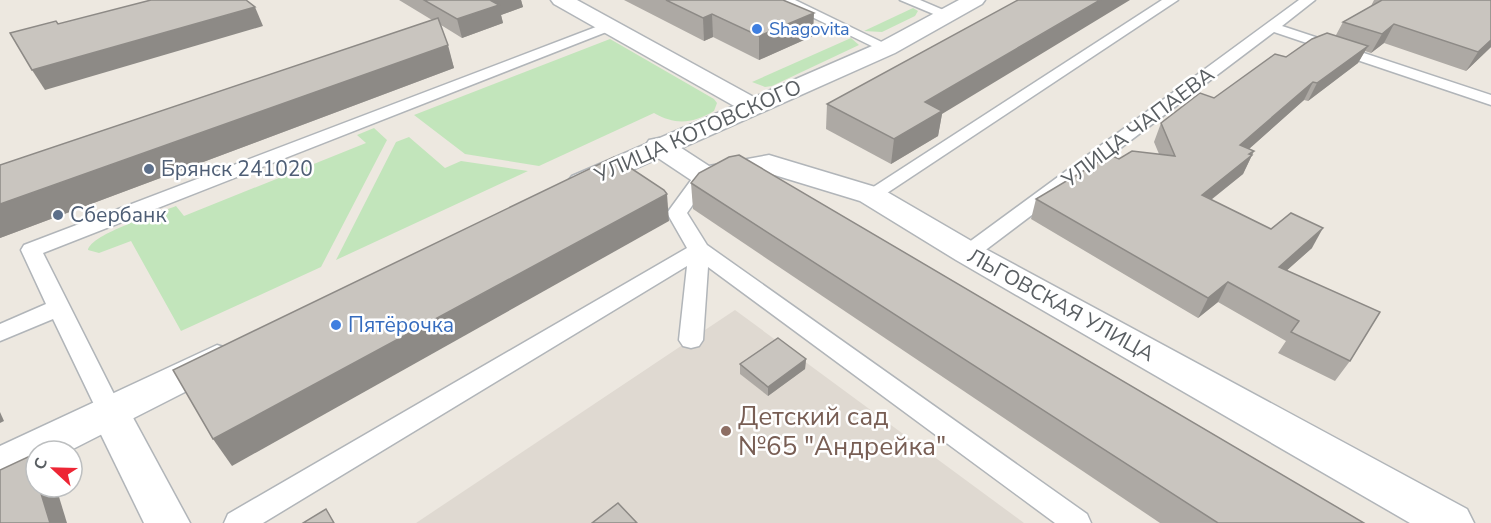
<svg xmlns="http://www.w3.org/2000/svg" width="1491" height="523" font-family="'Nunito Sans',sans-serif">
	<rect width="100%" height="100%" fill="#ede8e0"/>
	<path fill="#dfd9d1" d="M735,310L1024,523H416Z"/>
	<g fill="#c2e5bb">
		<path d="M913,8L918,11L915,16L882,32L864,31Z"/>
		<path d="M851,38L859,45L772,86L765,87L752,82Z"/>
		<path d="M610,39L714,99L717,103L714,111C692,124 675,125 654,113L539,166L465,154L414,115Z"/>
		<path d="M374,128L387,140L321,267L181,331L131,241L99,253L88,250C91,234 159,213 176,206L184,216L366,143L357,135Z"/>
		<path d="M409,137L445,168L461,161L528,171L336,260L396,142Z"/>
	</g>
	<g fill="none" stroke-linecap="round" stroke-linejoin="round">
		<defs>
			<g id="service">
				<path d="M777,0H795L894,48L887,52L882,51Z"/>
				<path d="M900,0H920L955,15L953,18H943Z"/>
				<path d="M1162,0H1178L878,199H864L861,195Z"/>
				<path d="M1299,0H1315L1282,26L1491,95V105L1274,32L975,258H961L958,253L961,248Z"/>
				<path d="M609,22L614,23V29L43,253L123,412L119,419L110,422L101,419L53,319L0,341V324L46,304L21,250L24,245Z"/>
				<path d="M704,170L713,176L687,213L707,245L1087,514L1091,523H1055L708,267L703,340L699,346L691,348L683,346L679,340L687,266L263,523H224L228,514L687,248L667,213L697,172Z"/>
			</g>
			<g id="minor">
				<path d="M551,0H577L761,101L765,106L761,111L752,114L743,111L554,4Z"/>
				<path d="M659,138L669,140L709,166L769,155L882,189L980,246L1467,509L1474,523H1410L956,260L860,201L768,173L704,185L694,182L649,152L645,146L649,140Z"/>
				<path d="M110,396L124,401L190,523H144L90,412L96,401Z"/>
			</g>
			<g id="tertiary">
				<path d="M959,0H985L982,4L895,53L592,188L582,191L572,188L567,182L572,176L879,43Z"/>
				<path d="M217,345L230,349L236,359L230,369L69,451H36V468L0,484V446Z"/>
			</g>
		</defs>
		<use href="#service" stroke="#b1b5b9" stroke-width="3"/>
		<use href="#minor" stroke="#b1b5b9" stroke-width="3"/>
		<use href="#tertiary" stroke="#b1b5b9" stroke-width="3"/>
		<use href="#service" fill="#fff" fill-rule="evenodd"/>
		<use href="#minor" fill="#fff" fill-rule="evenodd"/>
		<use href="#tertiary" fill="#fff" fill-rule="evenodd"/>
	</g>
	<g fill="#ada9a4">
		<path d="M399,0H521L523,7L501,15L503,23L462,38L441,25L454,68L0,238V165L432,20Z"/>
		<path d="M624,0H783L813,36L759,60L713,37L704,41Z"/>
		<path d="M1374,0H1491V47L1466,71L1384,43L1371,53L1365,51L1358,63L1308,101L1304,100L1249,149L1252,155L1243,174L1211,200L1271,229L1312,248L1286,271L1350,361L1335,381L1278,353L1286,341L1218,302L1198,318L1031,219L1036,199L1119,159L1159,154L1154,142L1161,123L1214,98L1286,57L1336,35L1343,22L1371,6Z"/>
		<path d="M827,104L942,114L938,136L891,164L826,129Z"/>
		<path d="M691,183L1364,523H1160L693,209Z"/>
		<path d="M806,359L805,369L768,396L740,374V364Z"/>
	</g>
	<g fill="#8d8a86">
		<path d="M490,0H521L523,7L501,15L503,23L462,38L457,19Z"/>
		<path d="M1100,0H1130L942,114L938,136L891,164L894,139L925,102Z"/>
		<path d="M255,7L263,26L45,90L32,70Z"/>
		<path d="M814,13L813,36L759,60V36Z"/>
		<path d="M712,14L713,37L704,41L703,18Z"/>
		<path d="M1394,24L1384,43L1371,53L1382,34Z"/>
		<path d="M1491,40V47L1466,71L1478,52Z"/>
		<path d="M448,45L454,68L0,238V204Z"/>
		<path d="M1368,46L1358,63L1308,101L1317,83Z"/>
		<path d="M1313,82L1304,100L1232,164L1240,145Z"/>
		<path d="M1254,151L1243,174L1193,214L1202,195Z"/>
		<path d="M667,194L669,221L232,466L213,439Z"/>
		<path d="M1323,228L1312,248L1268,287L1279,267Z"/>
		<path d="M1228,282L1218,302L1198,318L1208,298Z"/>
		<path d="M806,359L805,369L768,396V387Z"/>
		<path d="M0,412L4,421L0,423Z"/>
		<path d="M30,456L36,461V475Z"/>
		<path d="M39,487H56L67,523H50Z"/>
	</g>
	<g fill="#c9c5bf" stroke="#8d8a86" stroke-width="1.5">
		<path d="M151,0H246L255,7L32,70L10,33L56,21L58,24Z"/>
		<path d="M424,0H490L499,5L457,19Z"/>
		<path d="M666,0H783L814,13L759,36L712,14L703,18Z"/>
		<path d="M1018,0H1100L925,102L942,111L894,139L827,104Z"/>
		<path d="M1382,0H1491V40L1478,52L1394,24L1382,34L1343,22Z"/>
		<path d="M438,18L448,45L0,204V165Z"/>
		<path d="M1327,33L1368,46L1317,83L1313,82L1240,145L1254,151L1249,154L1252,155L1202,195L1271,229L1291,213L1323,228L1279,267L1380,312L1350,361L1291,332L1299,321L1228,282L1208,298L1036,199L1110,155L1119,159L1132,151L1175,156L1161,123L1200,93L1214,98L1275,54L1286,57L1312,39Z"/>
		<path d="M739,155L1364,523H1218L691,183L699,173L729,157Z"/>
		<path d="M614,157L664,190L667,194L213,439L173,370Z"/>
		<path d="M778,338L806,359L768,387L740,364Z"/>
		<path d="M30,456L36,475V487H39L50,523H0V470Z"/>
		<path d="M618,503L637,523H592Z"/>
		<path d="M326,509L334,523H303Z"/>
	</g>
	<g fill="#3f7fe0" stroke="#fff" stroke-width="2">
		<circle cx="757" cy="29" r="6"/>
		<circle cx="336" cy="325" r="6"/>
	</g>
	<g fill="#5c6f8a" stroke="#fff" stroke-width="2">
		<circle cx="149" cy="169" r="6"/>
		<circle cx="58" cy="215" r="6"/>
	</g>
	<circle fill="#8d6e63" stroke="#fff" stroke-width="2" cx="726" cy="431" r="6"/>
	<g text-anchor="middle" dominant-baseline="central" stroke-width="5" stroke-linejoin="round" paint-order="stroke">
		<g font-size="18" fill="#366cbe" stroke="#fff" text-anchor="start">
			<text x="769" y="29">Shagovita</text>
		</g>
		<g font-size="21" fill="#595e62" stroke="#fff">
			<text transform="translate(1138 127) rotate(-37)">УЛИЦА ЧАПАЕВА</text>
			<text transform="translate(698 131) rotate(-24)">УЛИЦА КОТОВСКОГО</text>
			<text transform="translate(1061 305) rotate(29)">ЛЬГОВСКАЯ УЛИЦА</text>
		</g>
		<g font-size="21" fill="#4e5e75" stroke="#fff" text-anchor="start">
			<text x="161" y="169">Брянск 241020</text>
			<text x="70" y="215">Сбербанк</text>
		</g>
		<g font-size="21" fill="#366cbe" stroke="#fff" text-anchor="start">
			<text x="348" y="325">Пятёрочка</text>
		</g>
		<g font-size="26" fill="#785e54" stroke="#fff" text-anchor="start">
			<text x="738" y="416">Детский сад<tspan x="738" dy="30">№65 "Андрейка"</tspan></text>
		</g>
	</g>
	<g transform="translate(54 469) rotate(292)"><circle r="28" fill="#ffffff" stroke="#bdbfc0" stroke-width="1.5"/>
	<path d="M0-4.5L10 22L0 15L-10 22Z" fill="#ed2635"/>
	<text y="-9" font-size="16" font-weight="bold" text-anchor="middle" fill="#595e62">С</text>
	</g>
</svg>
